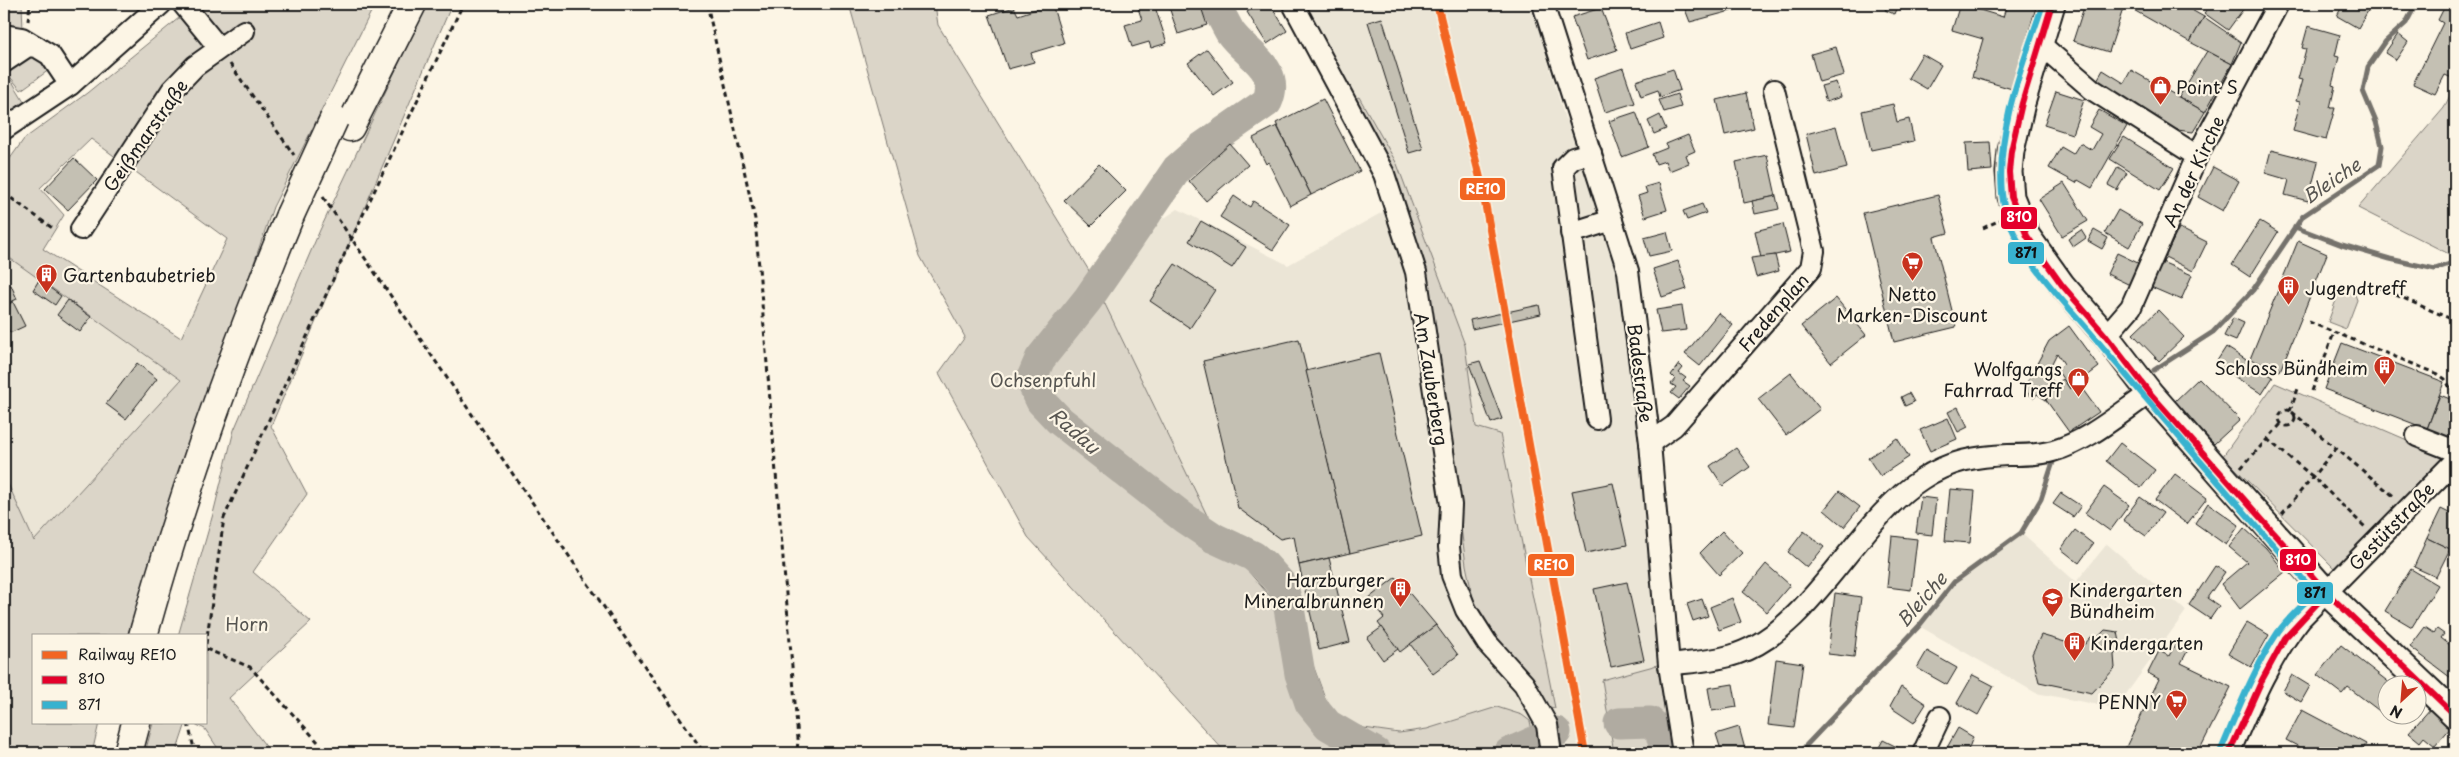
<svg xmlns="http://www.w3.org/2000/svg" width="2459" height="757" font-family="'Playpen Sans',sans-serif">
	<rect width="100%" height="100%" fill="#fcf5e5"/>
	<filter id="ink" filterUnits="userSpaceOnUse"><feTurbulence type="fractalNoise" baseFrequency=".02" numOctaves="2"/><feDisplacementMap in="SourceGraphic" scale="10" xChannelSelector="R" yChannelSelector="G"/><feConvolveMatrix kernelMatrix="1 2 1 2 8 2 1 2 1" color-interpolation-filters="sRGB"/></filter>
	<g filter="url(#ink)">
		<g fill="#ebe5d6">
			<path d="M1304,4H1531L1565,119L1572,117L1620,277L1661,664L1602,680L1614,753H1537L1530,721L1497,707L1427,729L1399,733L1364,728L1345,721L1328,706L1301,632L1216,534L1088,269L1178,209L1288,265L1397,204L1441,380L1466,565L1476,613V427L1465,345L1359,97L1352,100Z"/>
			<path d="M4,254L181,380L34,541L4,475Z"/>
			<path d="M2021,533L2076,582L2107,544L2186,611L2116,708L2036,693L1919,626L1954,582Z"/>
		</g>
		<g fill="#dbd5c8" stroke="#7c7872" fill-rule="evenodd">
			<path d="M4,4H22L23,31H4Z"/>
			<path d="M196,4H375L273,207L127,636H34V723H99L92,753H4V475L34,541L181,380L4,254V167L24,139L87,93ZM91,139L227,239L181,338L43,249L64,215L40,188Z"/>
			<path d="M427,4H452L271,426L307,494L253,572L311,622L229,698L271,753H221L205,729L193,723H206V636H178L213,514L234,430L320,230Z"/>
			<path d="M849,4H935L938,25L1088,269L1216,534L1301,632L1328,706L1345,721L1364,728L1399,733L1427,729L1497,707L1522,715L1530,721L1537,753H1226L1028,537L939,373L965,337L920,256Z"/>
			<path d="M28,57L37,59L49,70L21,90L7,73L27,106L4,112V68Z"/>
			<path d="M2455,85V257L2358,208L2444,108Z"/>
			<path d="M1359,97L1397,164L1465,345L1476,427L1500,434L1555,708L1548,707L1476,613L1466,565L1441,380L1352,100Z"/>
			<path d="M2352,286L2357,300L2346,329L2328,322L2339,292Z"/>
			<path d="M2275,383L2449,458L2336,570L2223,456Z"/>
			<path d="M1661,664L1669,753H1614L1602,680Z"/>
			<path d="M153,723H186L176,753H145Z"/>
		</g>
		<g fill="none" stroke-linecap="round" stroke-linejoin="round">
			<g stroke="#75726c" stroke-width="5">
				<path d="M2295,227L2342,245L2390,259L2435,269L2455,262"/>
				<path d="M2154,370L2213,332L2253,290L2303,216L2379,165L2382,146L2376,122L2363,91L2368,67L2386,41L2406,23L2416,4"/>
				<path d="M1799,753L1919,626L1954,582L2021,533L2041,499L2053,462"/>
			</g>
			<g stroke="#b0aba1" stroke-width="31">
				<path d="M1215,4C1220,13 1225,23 1230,32C1247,56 1282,68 1267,102L1201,148L1177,169L1088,299L1040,359L1031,380L1041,401L1059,420L1184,518L1214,538L1253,556L1265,566L1282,585L1289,608L1300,674L1310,703L1328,725L1376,753"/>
				<path d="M1619,723L1650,722L1660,731L1666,753"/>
				<path d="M1509,753L1556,732"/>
			</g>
		</g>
		<g fill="#c4c0b3" stroke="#1c1c1c">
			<path d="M1052,4L1064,43L1031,53L1034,62L1008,69L989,15L1014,7L1018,15Z"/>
			<path d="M1154,4L1167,43L1151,48L1149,42L1132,47L1125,25L1142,20L1138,8Z"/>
			<path d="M1168,4H1200L1207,25L1178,34Z"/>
			<path d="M1247,4H1270L1287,31L1267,44L1247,12L1250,10Z"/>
			<path d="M1683,4H1740L1742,8L1690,22Z"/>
			<path d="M1888,4H1898L1894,14L1885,10Z"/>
			<path d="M1960,4L2003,17L2007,4H2037L2012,89L1972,77L1983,39L1952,30Z"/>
			<path d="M2085,4H2105L2123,9L2109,52L2073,41Z"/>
			<path d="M2123,4H2181L2204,17L2190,42Z"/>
			<path d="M2211,4H2247L2228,30L2204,13Z"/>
			<path d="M2343,4H2360L2369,9L2358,28L2337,16Z"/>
			<path d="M2446,4H2455V71L2452,78L2445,75L2435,94L2413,84L2443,23L2438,20Z"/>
			<path d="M1601,8L1617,50L1587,60L1572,17Z"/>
			<path d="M2204,17L2241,42L2232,64L2190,42Z"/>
			<path d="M1382,18L1423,149L1409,153L1368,22Z"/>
			<path d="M1658,22L1663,38L1630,49L1625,33Z"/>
			<path d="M2308,26L2340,35L2335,56L2339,57L2332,85L2335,86L2330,108H2335L2326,140L2293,131L2300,102L2296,101L2302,80L2298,79L2306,49L2302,48Z"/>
			<path d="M2398,34L2408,42L2396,60L2385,53Z"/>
			<path d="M1836,47L1844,75L1819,82L1811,54Z"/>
			<path d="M1207,49L1233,82L1214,96L1188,63Z"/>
			<path d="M2207,51L2232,64L2205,112L2179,97Z"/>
			<path d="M1922,54L1941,65L1927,89L1908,78Z"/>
			<path d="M1623,68L1635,103L1605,112L1594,78Z"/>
			<path d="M1673,69L1680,90L1660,97L1658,90L1641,96L1636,81Z"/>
			<path d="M2103,70L2124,83L2131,70L2205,112L2193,132L2170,129L2096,82Z"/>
			<path d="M1836,82L1841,97L1826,102L1821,86Z"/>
			<path d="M2056,91L2084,100L2072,134L2044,125Z"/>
			<path d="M1746,93L1754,128L1725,135L1717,100Z"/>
			<path d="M1677,94L1681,107L1664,112L1659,100Z"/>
			<path d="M1323,99L1360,171L1311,195L1276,123Z"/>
			<path d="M1893,104L1897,122L1909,119L1914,141L1871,150L1862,111Z"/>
			<path d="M2099,110L2127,126L2092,188L2078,180L2076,183L2049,168L2061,147L2073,154L2080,143L2092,150L2101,134L2089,127Z"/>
			<path d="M1636,112L1649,147L1622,157L1609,121Z"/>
			<path d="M1660,115L1666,129L1654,134L1648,121Z"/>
			<path d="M1277,126L1311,195L1290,206L1268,162L1266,164L1253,138Z"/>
			<path d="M1836,126L1847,168L1816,176L1806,134Z"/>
			<path d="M1688,135L1695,151L1686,155L1689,163L1669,171L1665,161L1656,164L1652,154L1667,148L1666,144Z"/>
			<path d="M2124,137L2174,168L2160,190L2110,159Z"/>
			<path d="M1990,142L1992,170L1968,172L1966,143Z"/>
			<path d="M1230,144L1248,165L1206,201L1189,181Z"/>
			<path d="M2271,150L2318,162L2308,201L2285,195L2289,180L2265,173Z"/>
			<path d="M1767,155L1776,196L1744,203L1736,162Z"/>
			<path d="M74,158L97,180L68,210L45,189Z"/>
			<path d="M1099,164L1126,191L1091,226L1064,200Z"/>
			<path d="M2118,167L2127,173L2117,190L2108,185Z"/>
			<path d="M2213,167L2239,181L2223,211L2198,197Z"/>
			<path d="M1659,183L1667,210L1645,217L1638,196L1647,193L1645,187Z"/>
			<path d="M2064,183L2088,221L2062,236L2039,199Z"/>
			<path d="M1938,195L1948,233L1934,237L1956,327L1894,342L1863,213Z"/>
			<path d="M1234,196L1250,207L1253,201L1290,225L1273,250L1220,217Z"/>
			<path d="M1776,196L1779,209L1755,214L1752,201Z"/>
			<path d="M1702,204L1706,213L1687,220L1683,211Z"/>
			<path d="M2118,210L2142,224L2129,247L2105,233Z"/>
			<path d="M1201,221L1246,247L1232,268L1189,241Z"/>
			<path d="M2260,221L2278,232L2250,277L2232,265Z"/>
			<path d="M1783,224L1790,252L1761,258L1755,231Z"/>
			<path d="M2179,228L2207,242L2193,271L2165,257Z"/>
			<path d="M2081,230L2086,238L2073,247L2068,239Z"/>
			<path d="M2094,230L2108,238L2102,249L2088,241Z"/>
			<path d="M1667,232L1672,251L1649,256L1644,238Z"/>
			<path d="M2298,241L2327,254L2280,371L2250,359Z"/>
			<path d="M2117,253L2142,265L2132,286L2107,274Z"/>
			<path d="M1775,255L1779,271L1756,277L1751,258Z"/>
			<path d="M1678,261L1687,289L1662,297L1653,269Z"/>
			<path d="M2162,262L2192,275L2181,300L2151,287Z"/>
			<path d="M1175,264L1215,290L1190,328L1150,301Z"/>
			<path d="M39,280L61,296L55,305L33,290Z"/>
			<path d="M11,285L17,299L4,305V288Z"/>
			<path d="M1836,298L1866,335L1831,363L1801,326Z"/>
			<path d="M68,300L91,317L80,332L57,315Z"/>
			<path d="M13,302L25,326L10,333L4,321L7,320L4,306Z"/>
			<path d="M1539,305L1541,314L1472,329L1470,320Z"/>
			<path d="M1682,306L1686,330L1661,333L1656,310Z"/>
			<path d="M2158,310L2184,337L2159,361L2133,334Z"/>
			<path d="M1718,313L1733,325L1700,366L1685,354Z"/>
			<path d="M2233,318L2244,323L2236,341L2224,336Z"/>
			<path d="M2069,326L2099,367L2070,389L2057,370L2064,364L2057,353L2046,375L2056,384L2046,400L2037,394L2034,398L2023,390L2049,341Z"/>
			<path d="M1299,339L1350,553L1299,565L1294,536L1280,539L1238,508L1203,361Z"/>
			<path d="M2342,343L2444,382L2427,429L2324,389Z"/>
			<path d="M2226,347L2273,377L2262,394L2215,364Z"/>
			<path d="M1379,353L1422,536L1350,553L1306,371Z"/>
			<path d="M1480,361L1502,419L1491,423L1469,364Z"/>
			<path d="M137,363L157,379L126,419L106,404Z"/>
			<path d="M1679,364L1683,368L1679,373L1686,378L1683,381L1690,386L1679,399L1671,393L1676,387L1671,384L1675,379L1671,375Z"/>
			<path d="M1791,373L1820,409L1786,435L1758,399Z"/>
			<path d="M2199,378L2240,420L2214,444L2174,402Z"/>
			<path d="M2063,379L2070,389L2078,383L2099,412L2069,432L2046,400L2056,384Z"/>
			<path d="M1909,393L1914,402L1905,406L1901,397Z"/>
			<path d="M2440,395L2455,401V440L2427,429Z"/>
			<path d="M1958,407L1968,427L1958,432L1948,412Z"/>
			<path d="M1948,418L1957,439L1930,451L1920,430Z"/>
			<path d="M1897,438L1909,457L1880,476L1868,458Z"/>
			<path d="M2120,443L2155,470L2141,488L2106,461Z"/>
			<path d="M1736,448L1750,467L1723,486L1710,466Z"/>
			<path d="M2175,474L2207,498L2187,524L2155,500Z"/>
			<path d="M1613,483L1627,545L1586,553L1572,491Z"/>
			<path d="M2104,487L2129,505L2110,531L2085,513Z"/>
			<path d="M1950,489L1975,491L1970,543L1945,541Z"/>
			<path d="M1839,491L1860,507L1844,527L1824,510Z"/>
			<path d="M2061,493L2081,506L2073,517L2053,504Z"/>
			<path d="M1921,497L1936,499L1932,535L1916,533Z"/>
			<path d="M2140,497L2163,513L2146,536L2123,520Z"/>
			<path d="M2208,503L2239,525L2226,545L2195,523Z"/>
			<path d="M2441,509L2455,516V537L2450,549L2427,538Z"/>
			<path d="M2244,528L2266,548L2285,572L2240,609L2221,584L2247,562L2229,547Z"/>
			<path d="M2075,530L2093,544L2079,563L2061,549Z"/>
			<path d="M1722,531L1742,553L1719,575L1700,553Z"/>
			<path d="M1804,531L1824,547L1807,568L1788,552Z"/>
			<path d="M1892,536L1917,539L1911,590L1887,587Z"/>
			<path d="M2427,538L2450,549L2436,577L2414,567Z"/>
			<path d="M1329,558L1350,642L1319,650L1299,565Z"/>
			<path d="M1766,564L1790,585L1767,612L1743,592Z"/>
			<path d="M2215,566L2225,572L2207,598L2219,606L2210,619L2189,605Z"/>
			<path d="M2411,569L2438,585L2412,627L2385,611Z"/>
			<path d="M1396,577L1436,625L1400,652L1378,623L1384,618L1369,598Z"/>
			<path d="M1627,582L1644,660L1611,667L1594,589Z"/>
			<path d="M1835,593L1861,597L1854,657L1828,654Z"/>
			<path d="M1732,598L1741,622L1719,630L1710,607Z"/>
			<path d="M1702,599L1708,616L1693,621L1687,604Z"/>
			<path d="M2247,622L2269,635L2251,667L2228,654Z"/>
			<path d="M1436,625L1458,655L1433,674L1410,644Z"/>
			<path d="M1382,627L1398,649L1383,660L1367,638Z"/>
			<path d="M2425,627L2434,633L2437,629L2444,634L2441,638L2455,649V672L2451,678L2410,647Z"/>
			<path d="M2105,630L2118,632L2121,647L2114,655L2115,668L2092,693L2039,682L2032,654L2041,635L2082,647L2092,636L2097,638Z"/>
			<path d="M2175,644L2188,650L2181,663L2231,687L2198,753H2123L2159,679L2148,673L2159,651L2169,656Z"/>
			<path d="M2341,645L2391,684H2386V707L2382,713L2348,687L2342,694L2317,675Z"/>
			<path d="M1927,651L1957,668L1947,685L1917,668Z"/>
			<path d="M1776,659L1803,663L1794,728L1768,725Z"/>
			<path d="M1973,675L1994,686L1978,715L1957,703Z"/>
			<path d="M2292,675L2310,686L2301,702L2283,691Z"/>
			<path d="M1733,684L1737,707L1712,711L1708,688Z"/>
			<path d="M1901,687L1926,704L1914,723L1890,707Z"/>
			<path d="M2431,708L2452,726L2435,746L2424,737L2420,742L2409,733Z"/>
			<path d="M2302,710L2366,744L2361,753H2311L2286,740Z"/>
			<path d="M1739,727L1746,753H1722L1716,734Z"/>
			<path d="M1958,728L1973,737L1967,753H1944Z"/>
			<path d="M1883,740L1909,753H1876Z"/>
		</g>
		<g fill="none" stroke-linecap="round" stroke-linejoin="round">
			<defs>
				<g id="minor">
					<path d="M183,4L219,48"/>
					<path d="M1293,4L1384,174L1416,272L1451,505L1449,547L1452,575L1466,610L1487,643L1524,684L1547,725L1551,753"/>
					<path d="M1543,4L1628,271L1650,443L1669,665L1683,753"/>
					<path d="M4,35L22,38L50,55L70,85"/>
					<path d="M2040,44L2093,90L2197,156"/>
					<path d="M4,62L28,46L37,47"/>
					<path d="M4,129L70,85L161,4"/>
					<path d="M1591,153L1573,158L1563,168L1597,419"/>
					<path d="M81,229L172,90L195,66L244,31"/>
					<path d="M1571,233L1612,220"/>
					<path d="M2106,336L2131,307L2197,156L2278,4"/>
					<path d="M2417,436L2455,451"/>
					<path d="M1650,443L1674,426L1811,268L1814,251L1774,90"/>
					<path d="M1669,665C1691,662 1716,661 1736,654C1811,630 1856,521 1922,479C1949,461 1977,456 2008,455C2023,455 2039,455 2053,451C2089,441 2120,413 2150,393"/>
					<path d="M1923,753L1940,717"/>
					<path d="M2229,753C2249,707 2269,658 2301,618L2455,461"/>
				</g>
				<path id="major" d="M2052,4L2022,103L2011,151L2009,172L2011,197L2027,236L2062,285L2106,336L2150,393L2228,482L2327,593L2455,715"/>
				<g id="highway">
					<path d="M350,127L412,4"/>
					<path d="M143,636C183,492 233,353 290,215"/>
					<path d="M128,753L136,723"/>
				</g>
			</defs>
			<use href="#minor" stroke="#1c1c1c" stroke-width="24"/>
			<use href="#major" stroke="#1c1c1c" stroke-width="29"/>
			<use href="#highway" stroke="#1c1c1c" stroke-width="31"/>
			<g stroke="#1c1c1c" stroke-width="3" stroke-dasharray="5 4" stroke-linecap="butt">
				<path d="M707,4L755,219L798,739L797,753"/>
				<path d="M28,21L30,4"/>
				<path d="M230,64L294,155"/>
				<path d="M4,193L55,230"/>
				<path d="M323,197L704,753"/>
				<path d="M1983,228L2000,220"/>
				<path d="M2371,284L2451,319L2455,318"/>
				<path d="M2309,322L2438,374L2445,379L2455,396"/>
				<path d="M2312,391L2334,333"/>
				<circle cx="2287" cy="418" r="8"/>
				<path d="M2290,411L2299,386"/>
				<path d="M2292,412L2396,498"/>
				<path d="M2267,439L2312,476L2365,527"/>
				<path d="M2241,468L2281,424"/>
				<path d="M2282,514L2337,447"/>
				<path d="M206,644L224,518L352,238L463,4"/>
				<path d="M206,649L250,667L318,742"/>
				<path d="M188,723L195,753"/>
			</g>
			<use href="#minor" stroke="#fcf5e5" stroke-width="20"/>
			<use href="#major" stroke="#fcf5e5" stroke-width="25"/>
			<use href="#highway" stroke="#fcf5e5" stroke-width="28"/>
			<defs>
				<path id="highway-bridge" d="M290,215L334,119"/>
			</defs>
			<use href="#highway-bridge" stroke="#1c1c1c" stroke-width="31" stroke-linecap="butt"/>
			<use href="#highway-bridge" stroke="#fcf5e5" stroke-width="28"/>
			<defs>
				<g id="bus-1">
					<path d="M2052,4L2022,103L2011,151L2009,172L2011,197L2027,236L2062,285L2106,336L2150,393L2327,593L2455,715"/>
					<path d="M2229,753L2262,680L2285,638L2327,593"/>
				</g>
				<path id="bus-2" d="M2043,4C2023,64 1996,129 2002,194C2008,250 2067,303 2100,344C2170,428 2243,510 2315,593C2302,605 2289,617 2278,632C2254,668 2238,710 2221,750"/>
			</defs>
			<use href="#bus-1" stroke="#fcf5e5" stroke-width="10"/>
			<use href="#bus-2" stroke="#fcf5e5" stroke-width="10"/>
			<use href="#bus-1" stroke="#e4002b" stroke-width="6"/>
			<use href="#bus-2" stroke="#38b2cf" stroke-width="6"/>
			<defs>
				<path id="rail-1" d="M1437,4L1482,186L1585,753"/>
			</defs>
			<use href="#rail-1" stroke="#fcf5e5" stroke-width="11"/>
			<use href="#rail-1" stroke="#f26522" stroke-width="8"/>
		</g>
	</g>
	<defs>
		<symbol id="shop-pin" viewBox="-11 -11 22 30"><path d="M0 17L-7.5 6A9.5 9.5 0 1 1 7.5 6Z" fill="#c8321e" stroke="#fcf5e5"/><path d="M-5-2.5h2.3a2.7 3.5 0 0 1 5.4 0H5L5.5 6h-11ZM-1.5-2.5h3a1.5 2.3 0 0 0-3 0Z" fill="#fff"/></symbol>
		<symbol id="supermarket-pin" viewBox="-11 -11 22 30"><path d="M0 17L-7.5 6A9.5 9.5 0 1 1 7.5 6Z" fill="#c8321e" stroke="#fcf5e5"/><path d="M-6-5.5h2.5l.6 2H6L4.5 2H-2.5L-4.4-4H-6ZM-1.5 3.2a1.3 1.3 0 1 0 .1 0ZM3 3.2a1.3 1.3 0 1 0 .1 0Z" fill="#fff"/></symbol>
		<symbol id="building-pin" viewBox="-11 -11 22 30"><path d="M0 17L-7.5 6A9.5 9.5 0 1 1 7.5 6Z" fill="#c8321e" stroke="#fcf5e5"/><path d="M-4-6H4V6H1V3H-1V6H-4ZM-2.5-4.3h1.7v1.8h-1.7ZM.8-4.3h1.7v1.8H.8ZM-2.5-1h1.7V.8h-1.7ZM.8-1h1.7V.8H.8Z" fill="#fff"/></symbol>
		<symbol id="school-pin" viewBox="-11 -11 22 30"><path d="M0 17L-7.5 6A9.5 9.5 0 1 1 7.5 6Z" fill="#c8321e" stroke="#fcf5e5"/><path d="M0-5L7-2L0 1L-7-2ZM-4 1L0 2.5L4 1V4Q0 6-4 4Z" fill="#fff"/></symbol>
	</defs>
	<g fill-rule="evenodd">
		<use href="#shop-pin" x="2148" y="74" width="25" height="34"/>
		<use href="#supermarket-pin" x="1900" y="250" width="25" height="34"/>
		<use href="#building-pin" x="34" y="262" width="25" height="34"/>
		<use href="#building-pin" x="2276" y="274" width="25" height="34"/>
		<use href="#building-pin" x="2372" y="354" width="25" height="34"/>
		<use href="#shop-pin" x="2066" y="366" width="25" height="34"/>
		<use href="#building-pin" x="1388" y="576" width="25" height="34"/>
		<use href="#school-pin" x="2040" y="586" width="25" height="34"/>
		<use href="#building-pin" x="2062" y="630" width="25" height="34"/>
		<use href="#supermarket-pin" x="2164" y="688" width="25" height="34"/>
	</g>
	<g text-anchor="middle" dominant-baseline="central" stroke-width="4.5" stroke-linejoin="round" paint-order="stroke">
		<g font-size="18" fill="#1c1c1c" stroke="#fcf5e5" text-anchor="start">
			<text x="2176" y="86">Point S</text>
			<text x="63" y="274">Gartenbaubetrieb</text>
			<text x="2305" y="287">Jugendtreff</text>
			<text x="1912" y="293" text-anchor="middle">Netto<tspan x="1912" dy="21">Marken-Discount</tspan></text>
			<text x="2368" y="367" text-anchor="end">Schloss Bündheim</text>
			<text x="2062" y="368" text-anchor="end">Wolfgangs<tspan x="2062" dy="21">Fahrrad Treff</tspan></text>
			<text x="1384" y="579" text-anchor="end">Harzburger<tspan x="1384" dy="21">Mineralbrunnen</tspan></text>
			<text x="2069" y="589">Kindergarten<tspan x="2069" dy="21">Bündheim</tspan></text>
			<text x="2090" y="642">Kindergarten</text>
			<text x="2161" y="701" text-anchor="end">PENNY</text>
		</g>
		<g font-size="18" fill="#1c1c1c" stroke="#fcf5e5">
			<text transform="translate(145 135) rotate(-55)">Geißmarstraße</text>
			<text transform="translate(2193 171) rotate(-65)">An der Kirche</text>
			<text transform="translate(1773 312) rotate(-49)">Fredenplan</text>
			<text transform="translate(1641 373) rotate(83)">Badestraße</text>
			<text transform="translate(1432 379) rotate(81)">Am Zauberberg</text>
			<text transform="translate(2391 526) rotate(-46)">Gestütstraße</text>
		</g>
		<g font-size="18" fill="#555450" stroke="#fcf5e5">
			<text x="1043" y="379">Ochsenpfuhl</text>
			<text x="247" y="623">Horn</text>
		</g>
		<g font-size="19" font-style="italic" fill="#575551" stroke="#fcf5e5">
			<text transform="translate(2331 180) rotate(-34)">Bleiche</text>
			<text transform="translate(1075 430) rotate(41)">Radau</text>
			<text transform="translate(1921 599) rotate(-49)">Bleiche</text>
		</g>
	</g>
	<g stroke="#fcf5e5" stroke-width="2">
		<rect x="1459" y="177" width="47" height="24" rx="5" fill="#f26522"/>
		<rect x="2000" y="206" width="38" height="24" rx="5" fill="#e4002b"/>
		<rect x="2007" y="241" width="38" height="24" rx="5" fill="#38b2cf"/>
		<rect x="2279" y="548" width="38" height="24" rx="5" fill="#e4002b"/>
		<rect x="1527" y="553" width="48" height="24" rx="5" fill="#f26522"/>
		<rect x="2296" y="581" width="38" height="24" rx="5" fill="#38b2cf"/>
	</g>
	<g font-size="14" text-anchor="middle" font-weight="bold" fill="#fff">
		<text x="1483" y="194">RE10</text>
		<text x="2019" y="222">810</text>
		<text x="2298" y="565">810</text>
		<text x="1551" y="570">RE10</text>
	</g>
	<g font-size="14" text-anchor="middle" font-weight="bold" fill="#111">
		<text x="2026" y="258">871</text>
		<text x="2315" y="598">871</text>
	</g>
	<rect width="2459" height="757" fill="none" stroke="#fcf5e5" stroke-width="20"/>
	<rect x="10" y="10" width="2439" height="737" fill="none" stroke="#1c1c1c" stroke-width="2" filter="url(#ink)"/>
	<rect x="32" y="634" width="175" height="90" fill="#fcf5e5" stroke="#a29e95"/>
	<rect x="42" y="651" width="25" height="8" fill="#f26522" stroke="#a29e95"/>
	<text x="78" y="660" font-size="15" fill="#1c1c1c">Railway RE10</text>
	<rect x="42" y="676" width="25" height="8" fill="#e4002b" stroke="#a29e95"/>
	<text x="78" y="684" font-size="15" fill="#1c1c1c">810</text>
	<rect x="42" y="701" width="25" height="8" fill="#38b2cf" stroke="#a29e95"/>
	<text x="78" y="710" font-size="15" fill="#1c1c1c">871</text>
	<g transform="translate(2402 700) rotate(206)"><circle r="24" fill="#fcf5e5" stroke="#a29e95"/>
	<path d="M0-4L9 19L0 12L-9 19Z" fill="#c8321e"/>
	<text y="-8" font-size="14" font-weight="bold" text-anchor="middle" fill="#1c1c1c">N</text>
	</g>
</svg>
